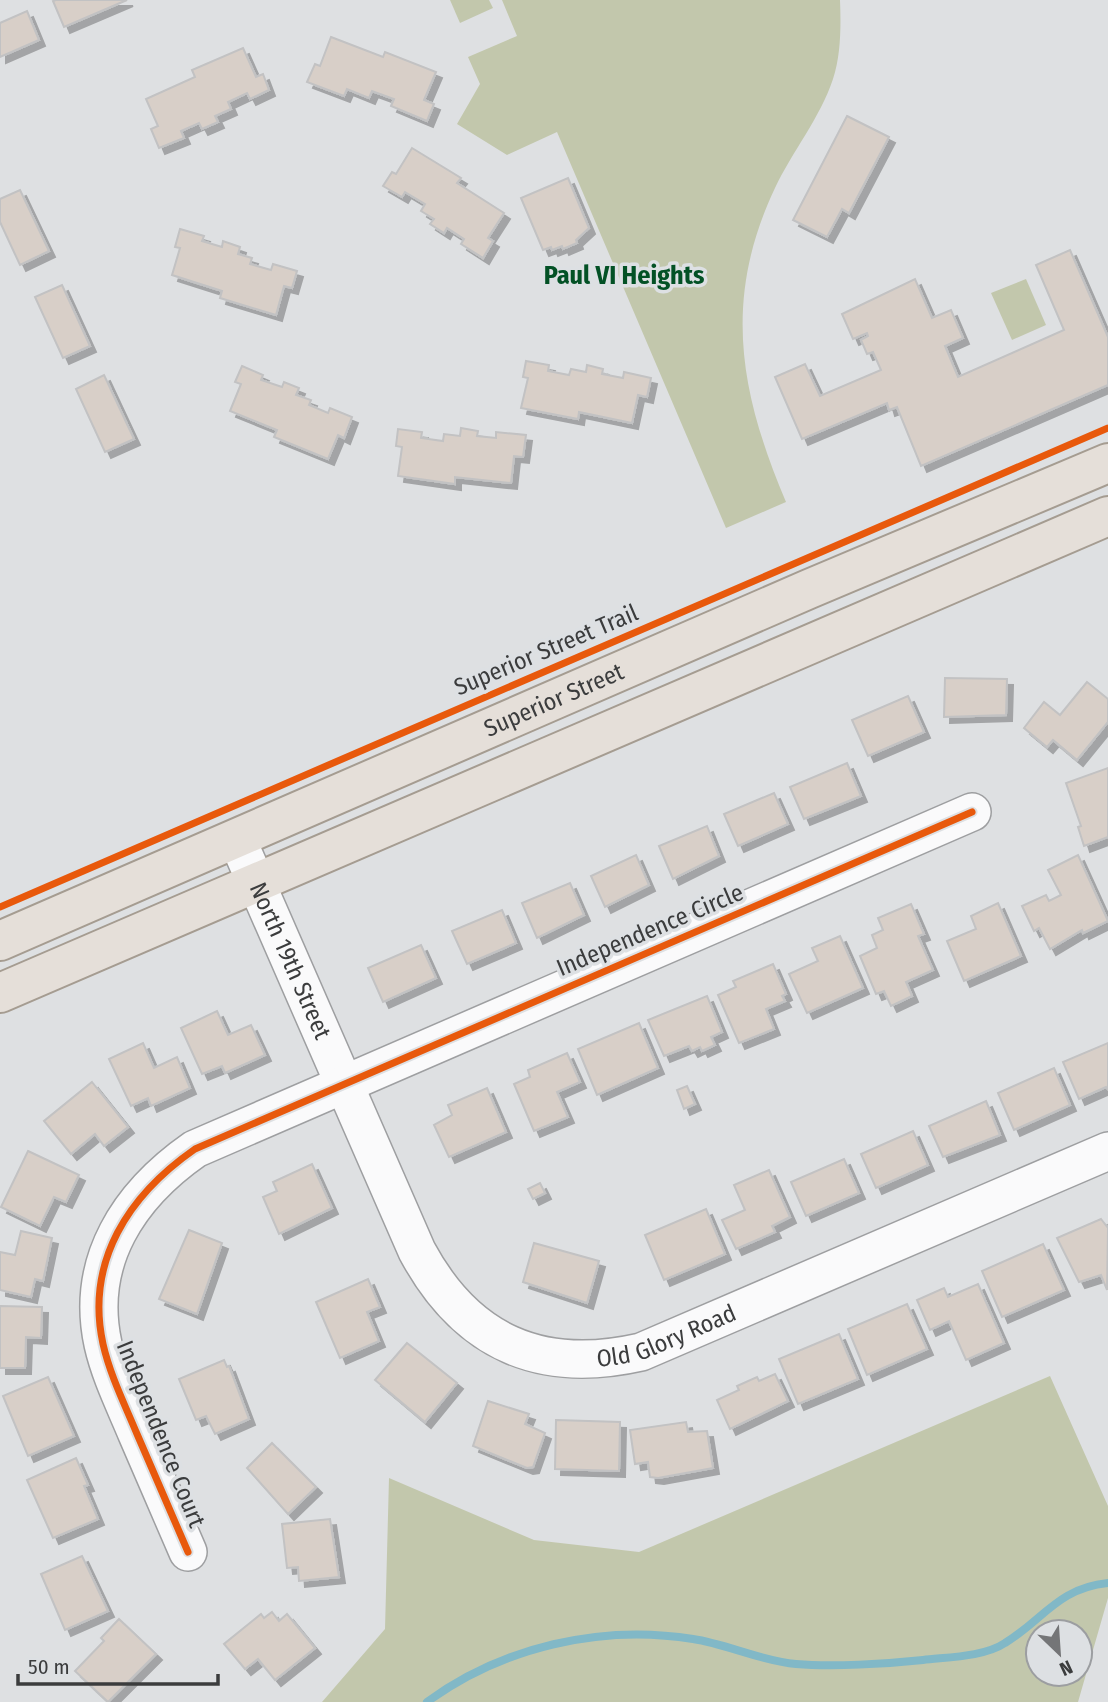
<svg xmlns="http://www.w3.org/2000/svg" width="1108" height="1702" font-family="'Fira Sans Condensed',sans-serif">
	<defs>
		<filter id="shadow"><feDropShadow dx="6" dy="6" stdDeviation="0" flood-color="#0004"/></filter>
	</defs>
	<rect width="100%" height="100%" fill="#dee0e2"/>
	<g fill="#c2c7ac" fill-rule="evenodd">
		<path d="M450,0H489L493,8L460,23Z"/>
		<path d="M502,0H840C841,26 841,55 833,79C820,118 792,152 775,188C722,300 740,393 786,502L726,528L557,132L507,155L457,124L480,84L468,57L517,36Z"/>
		<path d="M1026,279L1046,325L1012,340L991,293Z"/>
		<path d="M1050,1376L1108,1506V1598L1078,1702H322L385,1629L389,1478L534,1540L639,1552ZM1038,1632H1080V1674H1038Z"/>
	</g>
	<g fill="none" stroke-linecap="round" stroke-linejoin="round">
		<path stroke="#81b8c7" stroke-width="8" d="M427,1702C502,1647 601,1624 693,1639C727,1644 761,1661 796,1664C832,1667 886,1664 923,1660C947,1657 984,1657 1005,1643C1043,1620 1058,1588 1108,1583"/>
	</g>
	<g fill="#d8cfc8" stroke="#c2c2c3" stroke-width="2" filter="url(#shadow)">
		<path d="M56,0H127L64,27L53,1Z"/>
		<path d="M27,11L39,40L0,57V23Z"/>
		<path d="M331,37L383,57L385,52L436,72L424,100L434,104L427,121L391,106L394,99L372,91L369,98L347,89L344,96L307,82L315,64L320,66Z"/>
		<path d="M243,48L256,77L263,74L269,90L250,99L247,93L228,102L231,109L215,116L218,122L202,129L199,123L181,131L184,138L159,148L151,129L158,126L146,99L195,77L192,70Z"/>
		<path d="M847,116L889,137L849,213L842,209L827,237L793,220Z"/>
		<path d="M412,148L461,178L457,183L504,213L488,238L493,241L483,258L461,244L464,239L447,228L444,233L430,224L434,219L421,211L425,204L405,192L402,197L383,186L392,172L396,174Z"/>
		<path d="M568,178L589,228L576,240L577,243L563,249L562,246L552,250L551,247L543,250L521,198Z"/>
		<path d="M20,190L49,251L20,265L0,222V199Z"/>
		<path d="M180,229L204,236L202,241L222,247L223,241L240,247L238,254L252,258L250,264L271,270L273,264L297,271L292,288L284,286L276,315L220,298L222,291L172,275L180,248L175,247Z"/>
		<path d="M1070,250L1108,337V385L921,466L897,407L889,410L887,403L802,439L775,377L805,364L820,396L881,370L873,352L867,354L861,340L868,336L867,333L853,339L842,314L915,279L932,318L951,310L963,338L945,346L958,377L1064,330L1036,265Z"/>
		<path d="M62,285L90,346L63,358L35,297Z"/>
		<path d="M526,361L549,365L548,371L569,375L571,369L586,372L587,365L603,369L602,374L623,378L624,372L651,378L647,397L638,395L632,423L579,412L578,419L521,408L528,378L523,377Z"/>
		<path d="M242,366L263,375L261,380L282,387L284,382L299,388L296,395L311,400L309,405L328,413L330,408L352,417L344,438L338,435L328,459L274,437L277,430L230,411L241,384L235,382Z"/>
		<path d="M104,375L134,439L105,452L76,389Z"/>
		<path d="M461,428L478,431L477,436L496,438V432L526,435L523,457L514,456L511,483L455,477V484L398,476L402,447L396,446L398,429L422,432L421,438L443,441L444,434L460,436Z"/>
		<path d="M945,678L1007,679L1006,715L944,717Z"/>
		<path d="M1087,682L1108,699V722L1077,760L1053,740L1047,747L1024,728L1044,702L1060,715Z"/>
		<path d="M908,696L924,732L868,756L852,720Z"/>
		<path d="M847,763L861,796L804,819L790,787Z"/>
		<path d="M1108,768V837L1084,846L1078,827L1081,826L1066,783Z"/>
		<path d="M774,793L788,824L738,846L724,814Z"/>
		<path d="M707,826L719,856L673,879L659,846Z"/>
		<path d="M636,855L649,885L605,907L591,876Z"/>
		<path d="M1078,855L1108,921L1083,933L1082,930L1050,949L1039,928L1034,931L1022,906L1046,895L1049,901L1061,895L1048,870Z"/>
		<path d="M570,883L584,915L537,938L522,903Z"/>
		<path d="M998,903L1021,956L964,981L947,941L976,929L971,916Z"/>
		<path d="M911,904L924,934L918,936L933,970L906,982L912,996L891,1006L884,991L876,994L860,956L877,948L872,935L883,930L878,918Z"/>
		<path d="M502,910L516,943L467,964L452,931Z"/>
		<path d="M840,936L863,988L807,1013L789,974L818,961L812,948Z"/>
		<path d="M421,945L436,978L383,1002L368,968Z"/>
		<path d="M773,964L786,994L782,996L785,1001L766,1009L774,1029L739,1043L718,995L736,987L733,981Z"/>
		<path d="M707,996L722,1032L711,1037L715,1045L702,1051L700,1047L692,1051L689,1046L664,1056L648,1020Z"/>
		<path d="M217,1011L228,1035L251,1025L265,1055L225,1073L222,1066L202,1074L181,1028Z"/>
		<path d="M639,1023L658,1068L597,1095L578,1049Z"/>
		<path d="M143,1043L154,1068L177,1057L190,1088L151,1106L148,1098L131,1106L109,1059Z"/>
		<path d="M1108,1043V1089L1106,1087L1079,1099L1063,1062Z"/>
		<path d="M567,1053L580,1082L557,1092L568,1117L534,1131L514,1084L530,1077L528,1070Z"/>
		<path d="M1054,1068L1070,1105L1014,1130L998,1093Z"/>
		<path d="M92,1082L128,1127L104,1146L95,1134L71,1154L44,1121Z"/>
		<path d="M687,1086L695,1104L684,1109L677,1090Z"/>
		<path d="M487,1088L506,1132L449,1157L434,1125L452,1115L448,1105Z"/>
		<path d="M986,1101L1000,1135L943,1157L929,1126Z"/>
		<path d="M913,1131L928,1165L876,1188L861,1154Z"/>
		<path d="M28,1151L79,1175L66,1202L54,1197L40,1226L1,1207Z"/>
		<path d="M844,1159L859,1193L806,1216L791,1182Z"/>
		<path d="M312,1164L332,1208L279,1234L263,1197L277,1191L273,1182Z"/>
		<path d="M769,1170L790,1217L772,1226L775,1232L736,1249L722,1220L745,1210L734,1185Z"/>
		<path d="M540,1183L545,1193L533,1199L528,1189Z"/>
		<path d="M706,1209L725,1254L664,1280L645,1235Z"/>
		<path d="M1101,1219L1108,1228L1107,1290L1101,1275L1079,1282L1057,1238Z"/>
		<path d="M189,1230L222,1243L197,1314L159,1299Z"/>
		<path d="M21,1231L52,1238L43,1281L35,1279L31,1297L0,1290V1252L15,1255Z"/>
		<path d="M534,1243L599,1261L587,1303L523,1282Z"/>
		<path d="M1043,1244L1064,1290L1002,1317L982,1271Z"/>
		<path d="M368,1279L380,1307L367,1312L379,1341L340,1358L316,1302Z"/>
		<path d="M978,1284L1004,1343L966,1360L949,1321L930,1330L917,1300L944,1288L948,1297Z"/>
		<path d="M907,1304L927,1349L867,1375L848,1329Z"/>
		<path d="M0,1306L42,1307L41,1338L26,1337L25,1368H0Z"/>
		<path d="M839,1334L858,1379L798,1404L779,1359Z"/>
		<path d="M407,1343L457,1383L425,1422L375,1380Z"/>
		<path d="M224,1360L227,1367L229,1366L249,1419L215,1434L206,1416L196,1420L179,1379Z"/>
		<path d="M775,1374L788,1401L730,1429L717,1400L739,1390L737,1386L757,1377L759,1381Z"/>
		<path d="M48,1377L74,1436L28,1456L3,1396Z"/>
		<path d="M488,1401L529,1414L525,1424L545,1433L533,1467L527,1468L473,1446Z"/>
		<path d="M556,1420L620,1422L619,1471L555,1469Z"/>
		<path d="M686,1422L688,1432L707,1431L713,1468L658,1478L650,1477L648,1462L635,1464L630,1430Z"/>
		<path d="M272,1443L316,1487L288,1514L247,1468Z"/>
		<path d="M76,1458L88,1485L84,1486L98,1519L53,1538L27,1480Z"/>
		<path d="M330,1519L339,1577L299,1581L298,1567L287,1568L282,1524Z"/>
		<path d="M82,1556L108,1611L65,1630L41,1574Z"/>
		<path d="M272,1612L279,1621L287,1614L315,1648L275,1680L258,1659L245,1669L224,1644L261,1614L264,1618Z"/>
		<path d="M119,1619L156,1654L108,1702L75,1671L104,1641L101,1638Z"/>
	</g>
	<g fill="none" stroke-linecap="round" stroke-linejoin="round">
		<defs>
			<g id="minor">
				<path id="s1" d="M237,839L417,1251C466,1342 540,1375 641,1352L1108,1151"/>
				<path d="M188,1552C171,1513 154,1473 137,1434C125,1405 110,1375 103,1344C85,1261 129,1195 195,1149L972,812"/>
			</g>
			<g id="major">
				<path id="s2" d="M0,941L809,589L1108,463"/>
				<path d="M0,993L1108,516"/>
			</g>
		</defs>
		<use href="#minor" stroke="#9e9fa1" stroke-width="40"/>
		<use href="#major" stroke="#a59c91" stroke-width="42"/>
		<use href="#minor" stroke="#fafafb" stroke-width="37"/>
		<use href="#major" stroke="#e5dfd9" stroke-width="38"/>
		<defs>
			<g id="cycleway">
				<path d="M0,907L1108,428"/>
				<path d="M188,1552C171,1513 154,1473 137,1434C125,1405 110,1375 103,1344C85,1261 129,1195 195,1149L972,812"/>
			</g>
		</defs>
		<use href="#cycleway" stroke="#dde0e3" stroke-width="11"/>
		<use href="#cycleway" stroke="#e8590c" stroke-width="7"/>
	</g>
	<g text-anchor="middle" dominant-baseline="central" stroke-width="7" stroke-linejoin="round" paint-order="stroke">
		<g font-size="24" fill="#3b3c3d" stroke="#dde0e3">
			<text transform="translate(546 650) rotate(-23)">Superior Street Trail</text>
			<text stroke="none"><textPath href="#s2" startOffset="604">Superior Street</textPath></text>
			<text transform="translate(650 930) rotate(-23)">Independence Circle</text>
			<text stroke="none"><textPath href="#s1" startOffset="133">North 19th Street</textPath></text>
			<text stroke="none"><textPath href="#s1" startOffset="746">Old Glory Road</textPath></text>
			<text transform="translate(161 1434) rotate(68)">Independence Court</text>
		</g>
		<g font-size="26" font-weight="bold" fill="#035125" stroke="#dde0e3">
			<text x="624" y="275">Paul VI Heights</text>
		</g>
	</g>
	<g transform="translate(1059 1653) rotate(155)"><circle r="33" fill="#dde0e3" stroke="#9c9ea1" stroke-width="2"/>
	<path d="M0-5L12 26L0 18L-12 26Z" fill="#747577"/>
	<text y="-10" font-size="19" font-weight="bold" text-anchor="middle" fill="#3b3c3d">N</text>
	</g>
	<path d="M18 1674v10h200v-10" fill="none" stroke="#3b3c3d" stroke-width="3.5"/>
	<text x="28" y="1674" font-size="21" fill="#3b3c3d" stroke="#dde0e3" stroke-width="5" paint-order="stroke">50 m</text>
</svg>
